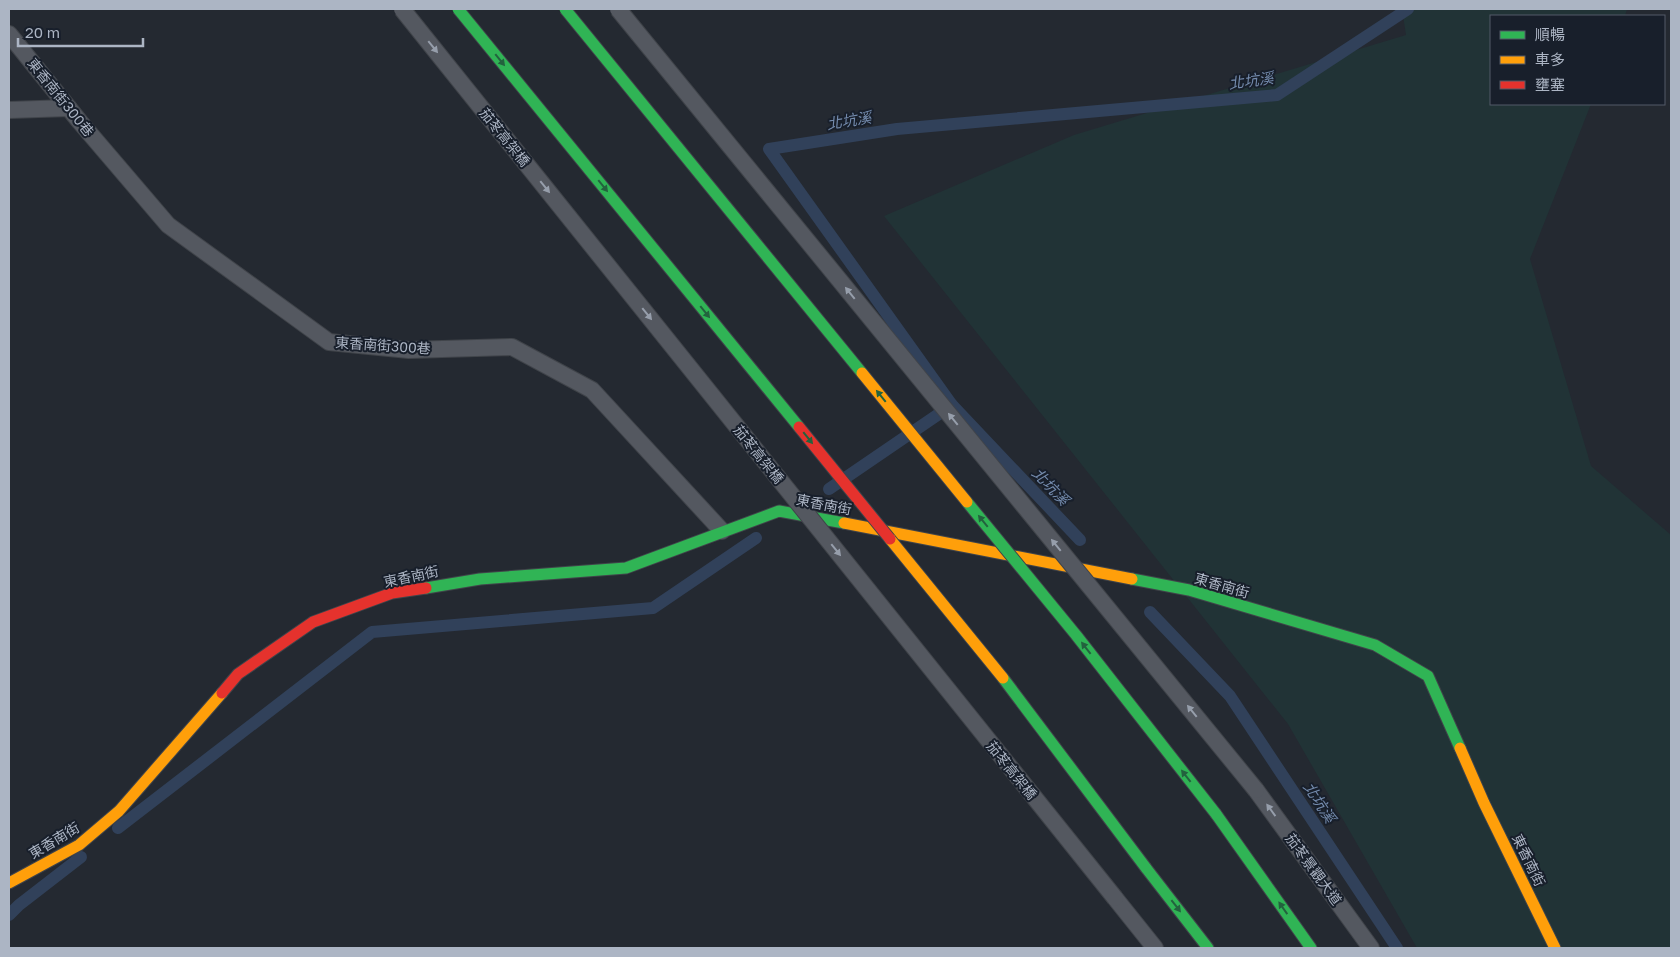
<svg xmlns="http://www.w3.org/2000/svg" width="1680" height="957" font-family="'Golos Text','Noto Sans TC',sans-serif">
	<rect width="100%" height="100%" fill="#242931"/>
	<path fill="#213336" d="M1402,9H1627L1625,16H1491V104H1591L1530,259L1591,466L1671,535V948H1417L1288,724L884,216L1074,135L1406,35Z"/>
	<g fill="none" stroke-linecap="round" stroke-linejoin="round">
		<g stroke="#31415a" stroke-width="12">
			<path d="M829,489L952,405"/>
			<path d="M1080,540L952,405L769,149L897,129L1277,95L1408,9"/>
			<path d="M1150,612L1230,696L1397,948"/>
			<path d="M118,828L372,632L653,608L756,538"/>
			<path d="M9,915L19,905L81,857"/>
		</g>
		<defs>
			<g id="lane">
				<path d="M9,34L80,122L168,225L329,342L409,350L512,347L592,390L722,531"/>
				<path d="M9,110L69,108"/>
				<path d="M1256,790L1371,948"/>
				<path d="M1115,898L1155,948"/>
			</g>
			<g id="fast">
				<path d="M1132,579L1189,590L1375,645L1428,676L1460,748"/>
				<path d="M426,588L480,579L626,568L779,511L844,523"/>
				<path d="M1216,814L1311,948"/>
				<path d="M1146,868L1208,948"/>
			</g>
			<g id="slow">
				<path d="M844,523L1132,579"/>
				<path d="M1460,748L1484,803L1555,948"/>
				<path d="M9,883L79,845L119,811L222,693"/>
			</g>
			<path id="jam" d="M222,693L238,674L313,622L392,593L426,588"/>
		</defs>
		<use href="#lane" stroke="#40444a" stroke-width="18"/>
		<use href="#fast" stroke="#40444a" stroke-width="13"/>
		<use href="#slow" stroke="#40444a" stroke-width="13"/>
		<use href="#jam" stroke="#40444a" stroke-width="13"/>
		<use href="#lane" stroke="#545860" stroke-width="16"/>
		<use href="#fast" stroke="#30b455" stroke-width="11"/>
		<use href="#slow" stroke="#ff9f0a" stroke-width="11"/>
		<use href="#jam" stroke="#e5322d" stroke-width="11"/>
		<defs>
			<g id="lane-bridge">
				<path d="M402,9L1115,898"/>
				<path d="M618,9L1256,790"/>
			</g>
			<g id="fast-bridge">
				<path d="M458,9L799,427"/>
				<path d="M565,9L862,373"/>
				<path d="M967,502L1076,635L1216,814"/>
				<path d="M1003,678L1146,868"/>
			</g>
			<g id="slow-bridge">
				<path d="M862,373L967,502"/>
				<path d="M890,539L1003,678"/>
			</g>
			<path id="jam-bridge" d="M799,427L890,539"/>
		</defs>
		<use href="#lane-bridge" stroke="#40444a" stroke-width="18" stroke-linecap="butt"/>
		<use href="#fast-bridge" stroke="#40444a" stroke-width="13" stroke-linecap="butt"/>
		<use href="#slow-bridge" stroke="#40444a" stroke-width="13" stroke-linecap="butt"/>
		<use href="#jam-bridge" stroke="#40444a" stroke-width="13" stroke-linecap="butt"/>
		<use href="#lane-bridge" stroke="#545860" stroke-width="16"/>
		<use href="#fast-bridge" stroke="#30b455" stroke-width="11"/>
		<use href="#slow-bridge" stroke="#ff9f0a" stroke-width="11"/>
		<use href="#jam-bridge" stroke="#e5322d" stroke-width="11"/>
	</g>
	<defs><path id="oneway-solid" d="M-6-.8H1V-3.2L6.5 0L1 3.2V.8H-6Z" transform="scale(1.25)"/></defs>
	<g fill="#969eab">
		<use href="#oneway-solid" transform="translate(433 47) rotate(51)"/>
		<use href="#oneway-solid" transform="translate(545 187) rotate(51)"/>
		<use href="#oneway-solid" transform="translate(850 293) rotate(-129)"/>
		<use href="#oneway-solid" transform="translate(647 314) rotate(51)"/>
		<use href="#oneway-solid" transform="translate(953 419) rotate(-129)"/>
		<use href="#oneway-solid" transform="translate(1056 545) rotate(-129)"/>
		<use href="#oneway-solid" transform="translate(836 550) rotate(51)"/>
		<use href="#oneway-solid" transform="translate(1192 711) rotate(-129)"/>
		<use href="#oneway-solid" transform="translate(1271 810) rotate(-126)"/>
	</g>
	<g fill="#23623e">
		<use href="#oneway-solid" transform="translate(500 60) rotate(51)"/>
		<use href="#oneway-solid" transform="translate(603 186) rotate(51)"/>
		<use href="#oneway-solid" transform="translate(705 312) rotate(51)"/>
		<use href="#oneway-solid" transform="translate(881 396) rotate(-129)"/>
		<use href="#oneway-solid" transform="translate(808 438) rotate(51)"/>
		<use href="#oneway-solid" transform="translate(983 521) rotate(-129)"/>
		<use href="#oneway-solid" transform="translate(1086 648) rotate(-128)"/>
		<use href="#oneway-solid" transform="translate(1186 776) rotate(-128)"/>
		<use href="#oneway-solid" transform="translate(1176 906) rotate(52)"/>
		<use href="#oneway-solid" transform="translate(1283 908) rotate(-125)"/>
	</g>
	<g text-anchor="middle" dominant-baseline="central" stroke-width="4" stroke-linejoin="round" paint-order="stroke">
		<g font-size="14" fill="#acb5c4" stroke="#181f2b">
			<text transform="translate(61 97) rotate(51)">東香南街300巷</text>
			<text transform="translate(505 137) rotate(51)">茄苳高架橋</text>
			<text transform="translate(383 345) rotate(4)">東香南街300巷</text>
			<text transform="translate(759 454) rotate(51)">茄苳高架橋</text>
			<text transform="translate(824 504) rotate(11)">東香南街</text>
			<text transform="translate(411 576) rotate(-12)">東香南街</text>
			<text transform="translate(1222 585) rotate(16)">東香南街</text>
			<text transform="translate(1012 770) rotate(51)">茄苳高架橋</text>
			<text transform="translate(54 840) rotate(-31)">東香南街</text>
			<text transform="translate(1529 860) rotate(64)">東香南街</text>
			<text transform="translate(1314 869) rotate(54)">茄苳景觀大道</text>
		</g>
		<g font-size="15" font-style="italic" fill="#748bad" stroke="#181f2b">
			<text transform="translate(1251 80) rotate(-8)">北坑溪</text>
			<text transform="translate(849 120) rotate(-9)">北坑溪</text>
			<text transform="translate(1051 486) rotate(46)">北坑溪</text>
			<text transform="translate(1320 802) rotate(57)">北坑溪</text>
		</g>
	</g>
	<rect width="1680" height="957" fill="none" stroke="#acb5c4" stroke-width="20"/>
	<rect x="1490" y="15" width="175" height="90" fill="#181f2b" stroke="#535b68"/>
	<rect x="1500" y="31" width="25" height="8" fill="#30b455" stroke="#535b68"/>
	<text x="1535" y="40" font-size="15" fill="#acb5c4">順暢</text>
	<rect x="1500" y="56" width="25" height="8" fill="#ff9f0a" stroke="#535b68"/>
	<text x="1535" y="65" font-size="15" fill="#acb5c4">車多</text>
	<rect x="1500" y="81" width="25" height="8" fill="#e5322d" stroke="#535b68"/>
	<text x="1535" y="90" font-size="15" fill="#acb5c4">壅塞</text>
	<path d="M18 38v8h125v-8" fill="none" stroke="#acb5c4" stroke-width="2.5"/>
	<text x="25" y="38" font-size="15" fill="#acb5c4" stroke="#181f2b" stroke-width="4" paint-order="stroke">20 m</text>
</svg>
